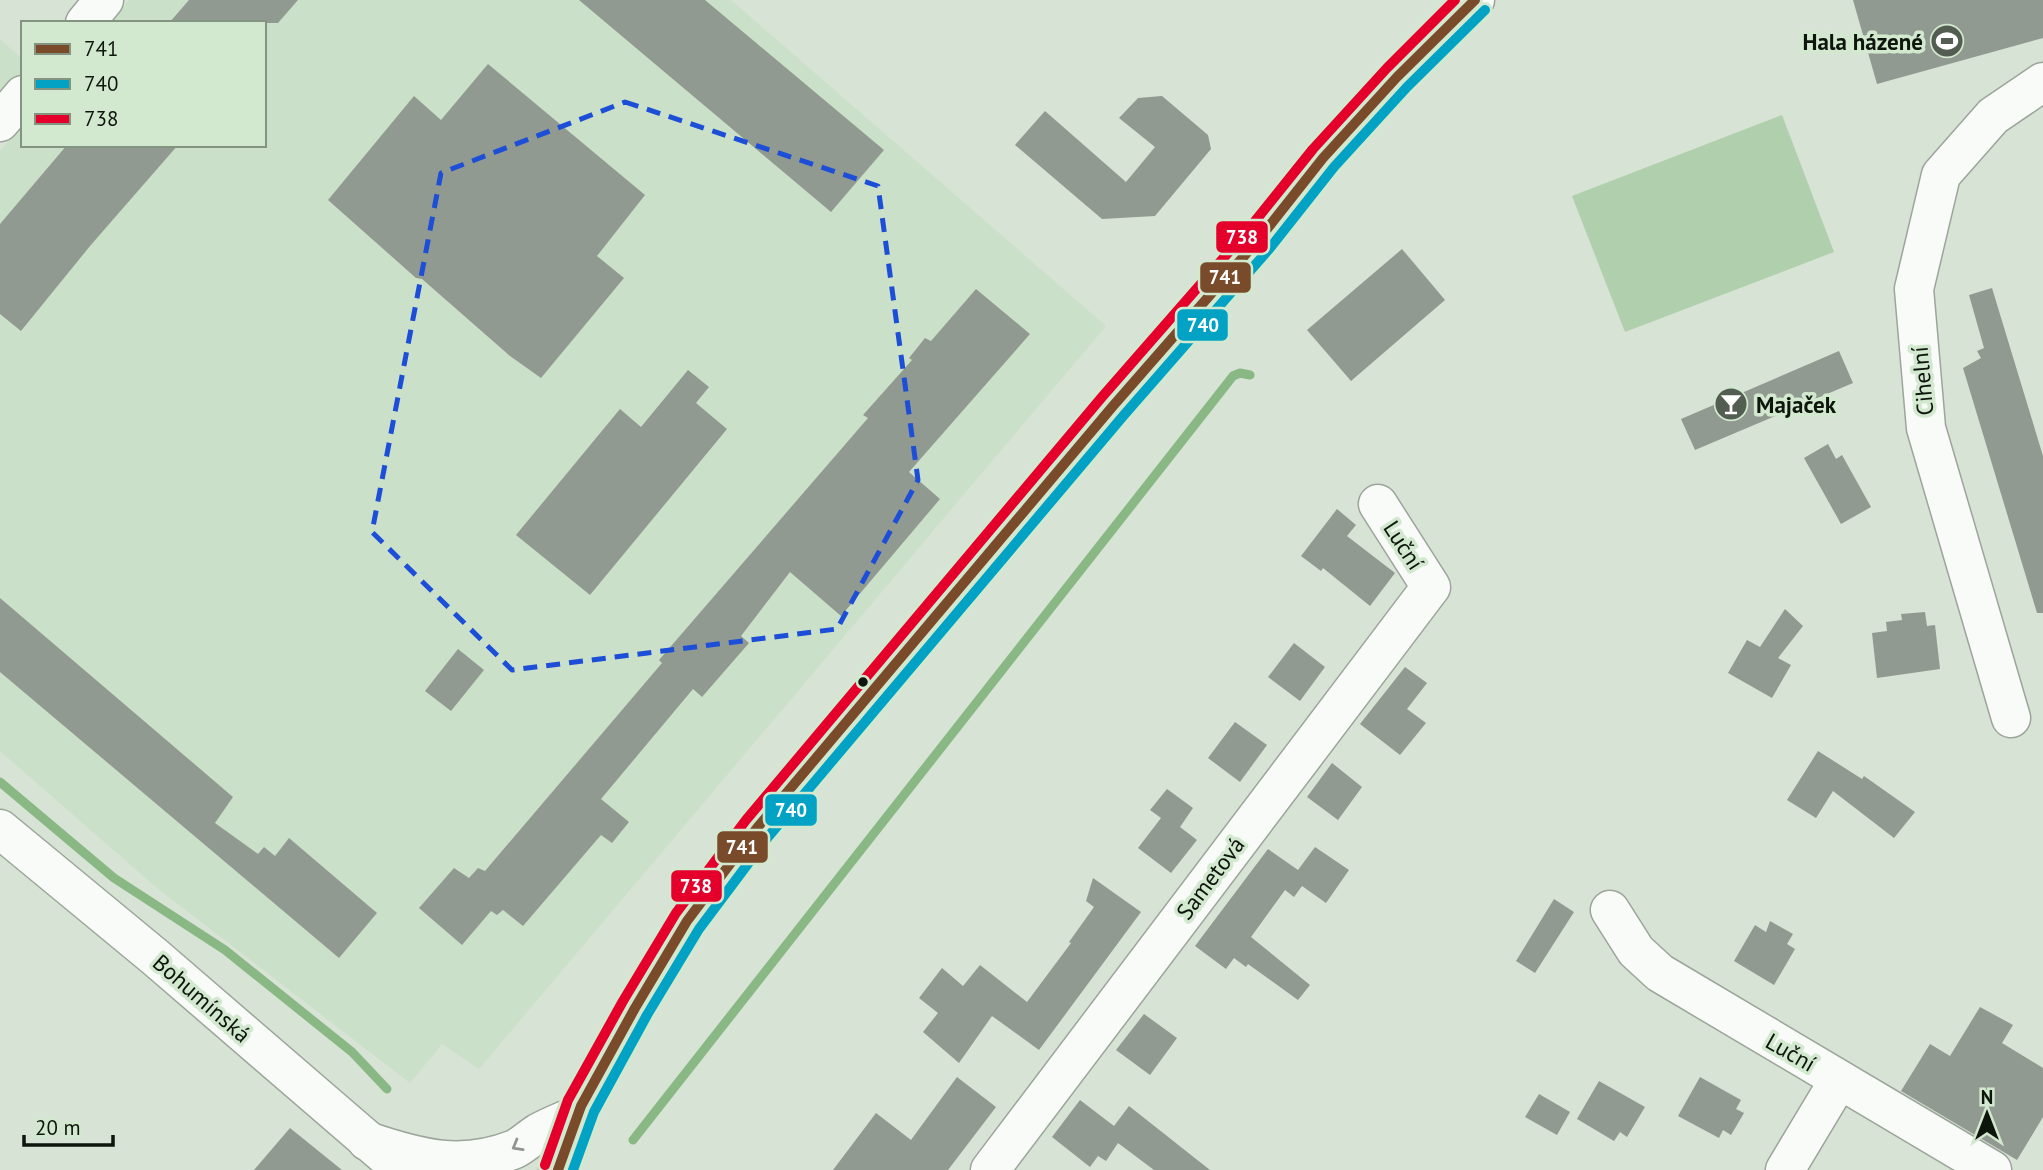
<svg xmlns="http://www.w3.org/2000/svg" width="2043" height="1170" font-family="'PT Sans',sans-serif">
	<rect width="100%" height="100%" fill="#d7e3d5"/>
	<g fill="#cbe0c8">
		<path d="M129,0H731L1106,326L479,1069L442,1044L410,1083L157,888L0,751V151L23,124V145H264V23H110Z"/>
		<path d="M0,39L23,60V74L0,99Z"/>
	</g>
	<path fill="#b0cfac" d="M1782,115L1834,252L1625,332L1572,196Z"/>
	<g fill="none" stroke-linecap="round" stroke-linejoin="round">
		<g stroke="#89b884" stroke-width="9">
			<path d="M0,782L114,878L225,950L352,1052L387,1089"/>
			<path d="M633,1140L1233,376L1240,373L1250,375"/>
		</g>
	</g>
	<g fill="#919a90">
		<path d="M189,0H298L278,23H169Z"/>
		<path d="M579,0H705L884,150L831,212Z"/>
		<path d="M1853,0H2043V38L1877,84Z"/>
		<path d="M488,64L645,195L597,256L624,278L541,378L510,356L422,279L416,278L328,200L414,96L441,120Z"/>
		<path d="M1162,96L1208,135L1211,149L1155,216L1102,219L1015,145L1045,111L1126,182L1155,147L1119,118L1138,98Z"/>
		<path d="M67,145H178L90,246L21,331L0,314V224Z"/>
		<path d="M1402,249L1445,300L1351,381L1307,330Z"/>
		<path d="M1992,288L2043,456V613H2037L1963,368L1981,358L1977,351L1984,348L1969,295Z"/>
		<path d="M976,289L1030,334L909,472L940,499L841,616L790,572L741,636L749,643L702,697L693,689L601,799L629,822L612,843L601,835L523,926L503,910L497,915L491,911L462,945L419,908L454,868L469,878L478,868L485,871L662,663L659,660L868,418L863,415L912,360L909,358L925,338L931,341Z"/>
		<path d="M1839,351L1853,383L1695,450L1681,419Z"/>
		<path d="M688,370L709,387L696,403L727,429L590,595L516,535L620,409L641,427Z"/>
		<path d="M1828,444L1836,459L1842,455L1871,507L1841,524L1804,458Z"/>
		<path d="M1337,509L1356,525L1347,536L1395,573L1370,606L1323,568L1321,571L1301,556Z"/>
		<path d="M0,598L233,797L215,823L258,854L264,847L275,856L289,838L377,913L339,958L0,672Z"/>
		<path d="M1785,609L1803,626L1778,658L1791,665L1772,698L1728,673L1747,640L1760,647Z"/>
		<path d="M1925,612L1927,626L1935,625L1940,669L1877,678L1872,633L1887,631L1886,622L1902,620L1901,614Z"/>
		<path d="M1294,643L1325,667L1300,701L1268,677Z"/>
		<path d="M458,649L484,670L451,711L425,691Z"/>
		<path d="M1405,667L1427,683L1407,709L1426,723L1400,755L1360,724Z"/>
		<path d="M1235,722L1267,745L1240,782L1208,758Z"/>
		<path d="M1818,751L1862,779L1864,776L1915,812L1894,838L1833,791L1816,818L1787,800Z"/>
		<path d="M1332,763L1362,787L1338,820L1307,797Z"/>
		<path d="M1167,789L1193,808L1180,827L1197,840L1171,873L1138,848L1161,818L1150,810Z"/>
		<path d="M1315,847L1349,870L1326,903L1302,886L1294,897L1285,890L1251,937L1310,985L1298,1000L1248,964L1246,967L1234,958L1226,969L1195,946L1268,849L1298,870Z"/>
		<path d="M1093,878L1141,912L1039,1050L992,1016L959,1063L923,1032L938,1013L919,998L942,968L963,986L980,965L1027,1002L1071,943L1069,942L1094,907L1086,901Z"/>
		<path d="M1554,899L1574,912L1535,973L1516,961Z"/>
		<path d="M1770,921L1793,934L1787,944L1795,949L1774,985L1734,961L1755,925L1766,932Z"/>
		<path d="M1980,1007L2013,1025L2002,1043L2043,1068V1117L2017,1160L1901,1091L1930,1044L1950,1056Z"/>
		<path d="M1144,1014L1177,1038L1150,1075L1116,1050Z"/>
		<path d="M957,1077L996,1107L948,1170H833L876,1113L911,1140Z"/>
		<path d="M1700,1077L1741,1100L1736,1109L1744,1113L1731,1135L1723,1130L1719,1138L1678,1116Z"/>
		<path d="M1599,1081L1645,1107L1627,1137L1620,1132L1614,1141L1577,1119Z"/>
		<path d="M1539,1094L1570,1112L1557,1135L1525,1117Z"/>
		<path d="M1080,1100L1114,1126L1129,1106L1210,1170H1154L1118,1143L1106,1161L1098,1156L1090,1167L1052,1137Z"/>
		<path d="M290,1128L342,1170H254Z"/>
	</g>
	<g fill="none" stroke-linecap="round" stroke-linejoin="round">
		<defs>
			<g id="minor">
				<path d="M85,23L104,0"/>
				<path d="M0,122L23,95"/>
				<path d="M2011,718L1926,428L1914,289L1941,175L1993,116L2043,82"/>
				<path d="M1610,910L1636,951L1660,973L1992,1170"/>
				<path d="M367,1141C420,1159 462,1170 515,1149C523,1145 530,1138 538,1133C550,1126 564,1121 577,1115"/>
				<path d="M558,1170L581,1106L635,1008L687,921L757,828L1113,406L1259,239L1323,158L1397,77L1475,0"/>
				<path d="M990,1170L1431,587L1378,504"/>
				<path d="M1785,1170L1839,1080"/>
			</g>
			<path id="major" d="M0,829L155,957L402,1170"/>
		</defs>
		<use href="#minor" stroke="#9ca59a" stroke-width="41"/>
		<use href="#major" stroke="#9ca59a" stroke-width="41"/>
		<use href="#minor" stroke="#f9fbf9" stroke-width="38"/>
		<use href="#major" stroke="#f9fbf9" stroke-width="38"/>
		<defs>
			<path id="bus-1" d="M558,1170L581,1106L635,1008L687,921L757,828L1113,406L1259,239L1323,158L1397,77L1475,0"/>
			<path id="bus-2" d="M573,1170L594,1112L647,1015L699,929L768,837L1124,415L1270,248L1334,167L1407,87L1485,10"/>
			<path id="bus-3" d="M545,1165L568,1100L623,1001L676,913L746,820L1102,397L1248,230L1313,149L1387,68L1455,0"/>
		</defs>
		<use href="#bus-1" stroke="#d2e9cf" stroke-width="16"/>
		<use href="#bus-2" stroke="#d2e9cf" stroke-width="16"/>
		<use href="#bus-3" stroke="#d2e9cf" stroke-width="16"/>
		<use href="#bus-1" stroke="#7a4b2a" stroke-width="10"/>
		<use href="#bus-2" stroke="#01a2c4" stroke-width="10"/>
		<use href="#bus-3" stroke="#e4002b" stroke-width="10"/>
	</g>
	<defs><path id="oneway-chevron" d="M-2-3.5L2.5 0L-2 3.5" fill="none" stroke-width="1.6" stroke-linecap="round" stroke-linejoin="round" transform="scale(1.75)"/></defs>
	<use stroke="#8f948e" href="#oneway-chevron" transform="translate(517 1146) rotate(150)"/>
	<path fill="none" stroke="#1d4ed8" stroke-width="5" stroke-dasharray="14 9" stroke-linejoin="round" d="M625,102L878,186L918,480L837,629L512,670L372,532L441,173Z"/>
	<defs>
		<symbol id="stadium-disc" viewBox="-11 -11 22 22"><circle r="9.5" fill="#545d52" stroke="#d2e9cf"/><path d="M0-5a6.5 5 0 1 0 0 10a6.5 5 0 1 0 0-10ZM-3.5-1.8h7v3.6h-7Z" fill="#fff"/></symbol>
		<symbol id="bar-disc" viewBox="-11 -11 22 22"><circle r="9.5" fill="#545d52" stroke="#d2e9cf"/><path d="M-6-5H6L.8 .8V4.5H3.5V6h-7V4.5H-.8V.8Z" fill="#fff"/></symbol>
	</defs>
	<g fill-rule="evenodd">
		<use href="#stadium-disc" x="1928" y="22" width="38" height="38"/>
		<use href="#bar-disc" x="1712" y="385" width="38" height="38"/>
	</g>
	<circle fill="#0d150c" stroke="#d2e9cf" stroke-width="2.5" cx="863" cy="682" r="6"/>
	<g text-anchor="middle" dominant-baseline="central" stroke-width="7" stroke-linejoin="round" paint-order="stroke">
		<g font-size="23" font-weight="bold" fill="#0d150c" stroke="#d2e9cf" text-anchor="end">
			<text x="1923" y="41">Hala házené</text>
			<text x="1756" y="404" text-anchor="start">Majaček</text>
		</g>
		<g font-size="23" fill="#0d150c" stroke="#d2e9cf">
			<text transform="translate(1922 381) rotate(-95)">Cihelní</text>
			<text transform="translate(1404 545) rotate(57)">Luční</text>
			<text transform="translate(1210 878) rotate(-53)">Sametová</text>
			<text transform="translate(202 998) rotate(41)">Bohumínská</text>
			<text transform="translate(1791 1052) rotate(30)">Luční</text>
		</g>
	</g>
	<g stroke="#d2e9cf" stroke-width="2.5">
		<rect x="1215" y="220" width="54" height="34" rx="7" fill="#e4002b"/>
		<rect x="1199" y="261" width="53" height="33" rx="7" fill="#7a4b2a"/>
		<rect x="1176" y="308" width="53" height="34" rx="7" fill="#01a2c4"/>
		<rect x="764" y="793" width="54" height="34" rx="7" fill="#01a2c4"/>
		<rect x="716" y="830" width="53" height="34" rx="7" fill="#7a4b2a"/>
		<rect x="670" y="869" width="53" height="34" rx="7" fill="#e4002b"/>
	</g>
	<g font-size="19" text-anchor="middle" font-weight="bold" fill="#fff">
		<text x="1242" y="244">738</text>
		<text x="1225" y="284">741</text>
		<text x="1203" y="332">740</text>
		<text x="791" y="817">740</text>
		<text x="742" y="854">741</text>
		<text x="696" y="893">738</text>
	</g>
	<rect x="21" y="21" width="245" height="126" fill="#d2e9cf" stroke="#839481" stroke-width="2"/>
	<rect x="35" y="44" width="35" height="10" fill="#7a4b2a" stroke="#839481" stroke-width="2"/>
	<text x="84" y="56" font-size="21" fill="#0d150c">741</text>
	<rect x="35" y="79" width="35" height="10" fill="#01a2c4" stroke="#839481" stroke-width="2"/>
	<text x="84" y="91" font-size="21" fill="#0d150c">740</text>
	<rect x="35" y="114" width="35" height="10" fill="#e4002b" stroke="#839481" stroke-width="2"/>
	<text x="84" y="126" font-size="21" fill="#0d150c">738</text>
	<g transform="translate(1987 1114)" stroke="#d2e9cf" stroke-width="5" paint-order="stroke">
	<path d="M0-5L12 26L0 18L-12 26Z" fill="#0d150c"/>
	<text y="-10" font-size="19" font-weight="bold" text-anchor="middle" fill="#0d150c">N</text>
	</g>
	<path d="M24 1135v10h89v-10" fill="none" stroke="#0d150c" stroke-width="3.5"/>
	<text x="35" y="1135" font-size="21" fill="#0d150c" stroke="#d2e9cf" stroke-width="5" paint-order="stroke">20 m</text>
</svg>
